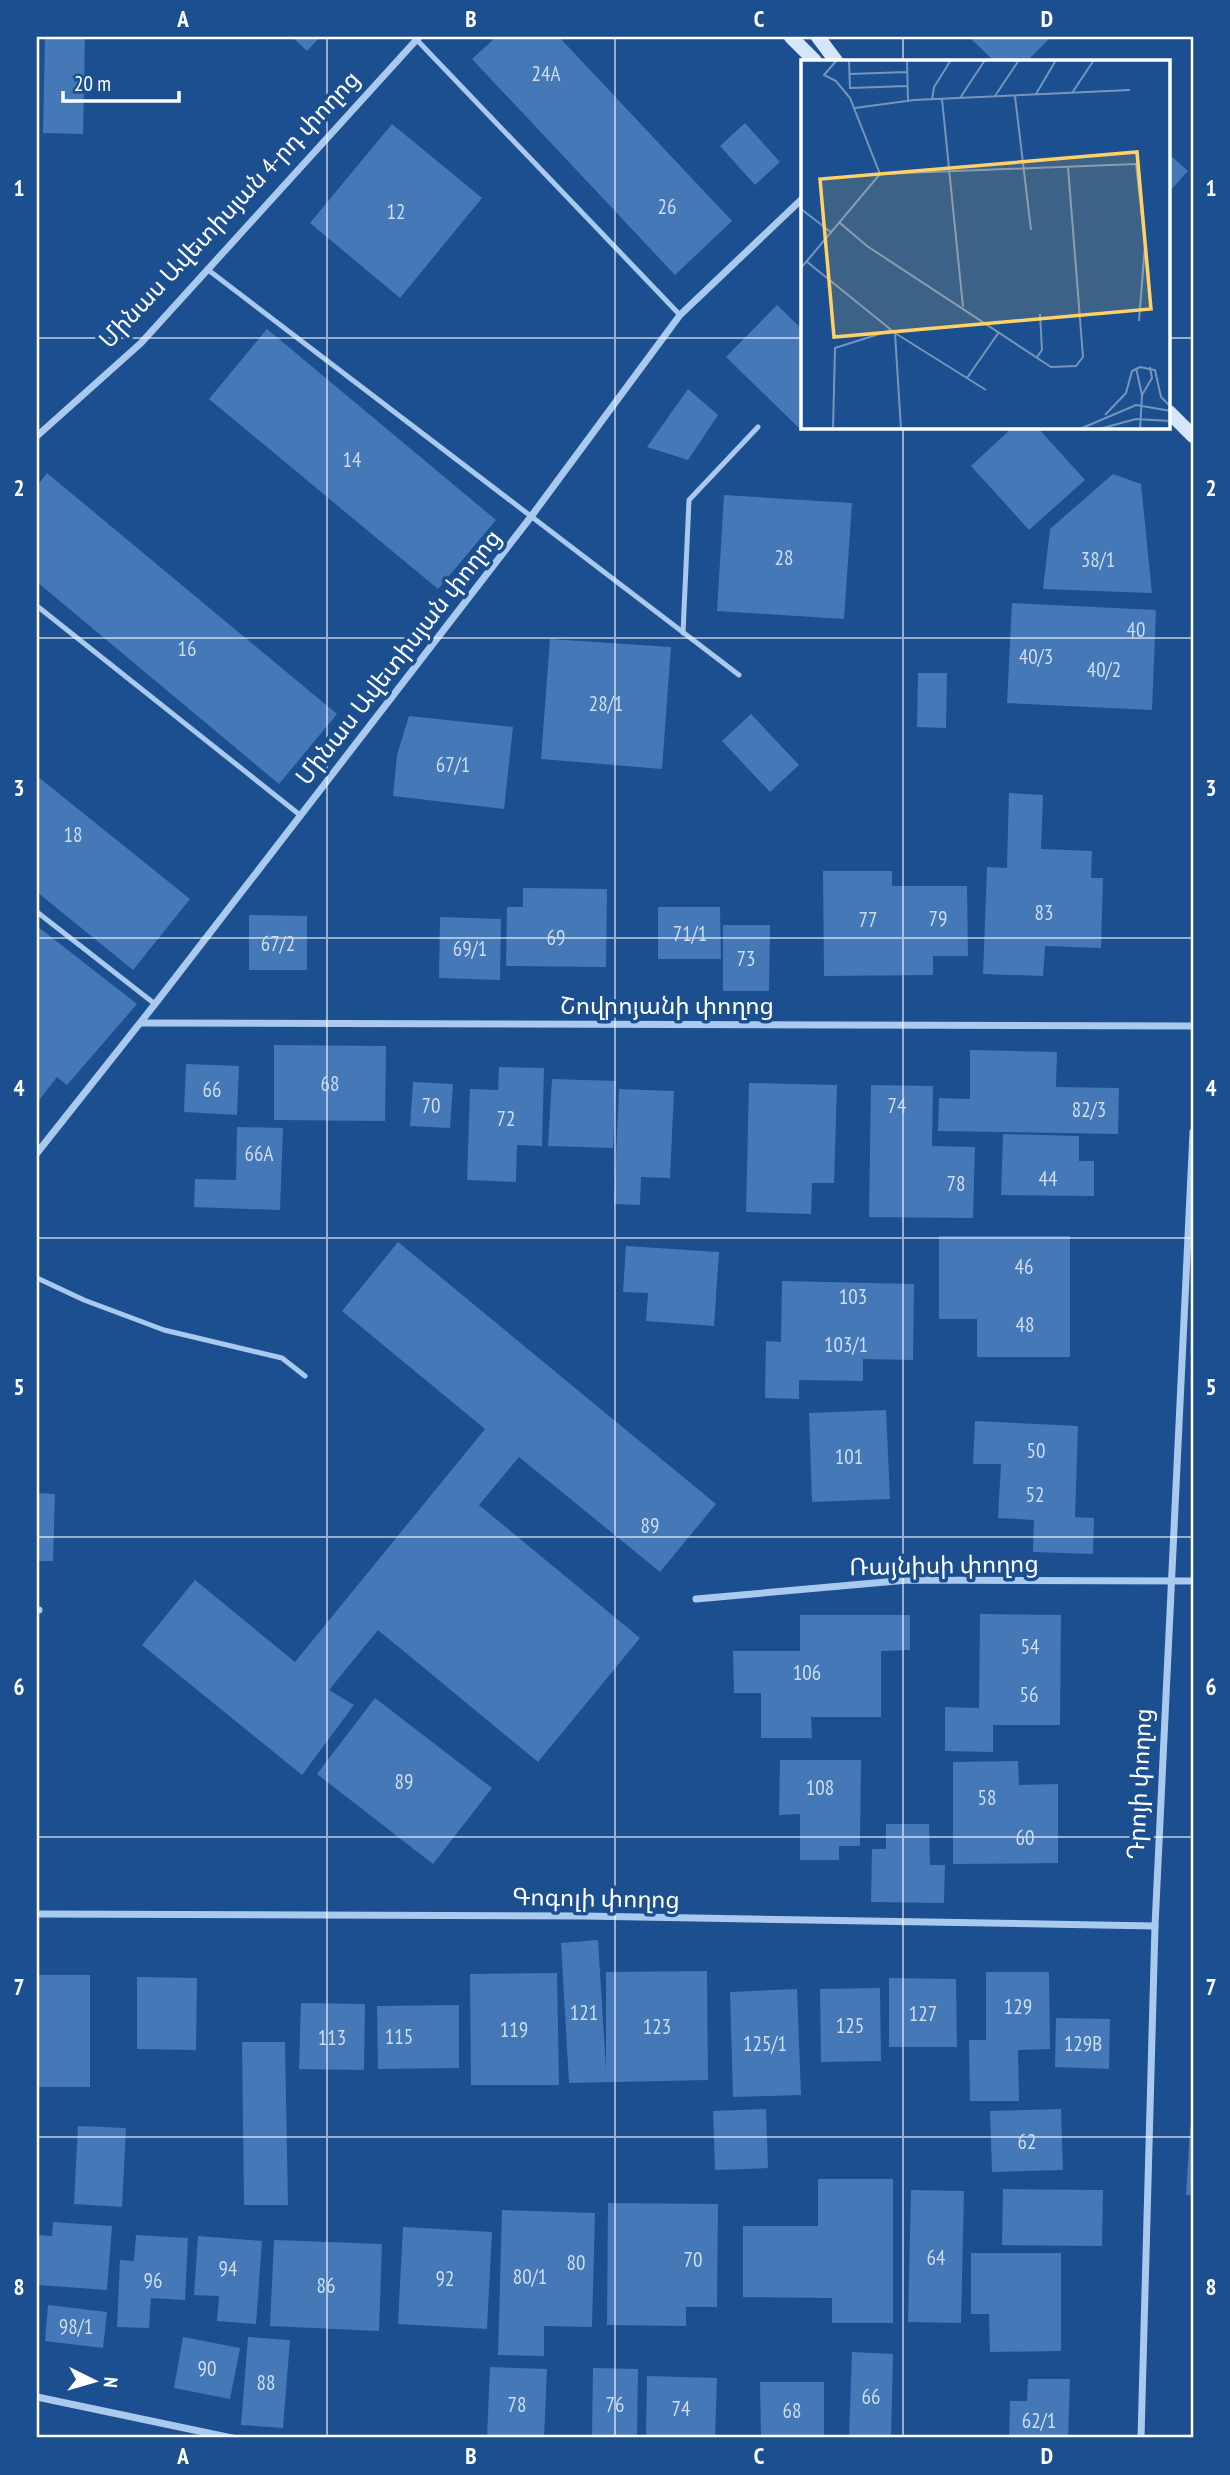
<svg xmlns="http://www.w3.org/2000/svg" width="1230" height="2475" font-family="'PT Sans Narrow','Noto Sans Armenian',sans-serif">
	<rect width="100%" height="100%" fill="#1b4f8f"/>
	<g fill="#4478b7">
		<path d="M45,37H85L83,134L43,133Z"/>
		<path d="M292,37H320L307,51Z"/>
		<path d="M496,37H559L732,221L675,275L472,59Z"/>
		<path d="M969,37H1051L1027,61H994Z"/>
		<path d="M745,123L780,162L755,185L720,146Z"/>
		<path d="M392,124L482,198L400,298L310,223Z"/>
		<path d="M1169,154L1188,171L1169,192Z"/>
		<path d="M777,305L803,330L801,430L726,357Z"/>
		<path d="M267,329L496,520L438,589L209,399Z"/>
		<path d="M688,389L718,415L688,460L647,447Z"/>
		<path d="M1013,427H1037L1085,480L1029,530L971,466Z"/>
		<path d="M47,473L337,714L279,784L37,582V486Z"/>
		<path d="M1113,474L1141,484L1152,593L1043,589L1050,529Z"/>
		<path d="M724,495L852,503L844,619L717,611Z"/>
		<path d="M1012,603L1156,610L1152,710L1007,703Z"/>
		<path d="M550,639L671,647L662,769L541,759Z"/>
		<path d="M918,673H947L946,728L917,727Z"/>
		<path d="M751,714L799,765L770,792L722,741Z"/>
		<path d="M409,716L513,727L504,809L393,796L397,755Z"/>
		<path d="M37,776L190,899L133,970L37,892Z"/>
		<path d="M1009,793L1043,795L1041,849L1092,851L1091,878H1103L1101,948L1045,946L1043,976L983,974L987,867L1007,868Z"/>
		<path d="M823,871H892V886H967L968,956H933V975L824,976Z"/>
		<path d="M523,888L607,889L606,967L506,966L507,907H523Z"/>
		<path d="M658,907H720L721,959H658Z"/>
		<path d="M249,915L307,916V970H249Z"/>
		<path d="M440,917L501,919L500,980L439,978Z"/>
		<path d="M723,925H770L769,991H723Z"/>
		<path d="M37,926L137,1004L67,1085L57,1077L37,1103Z"/>
		<path d="M274,1045L386,1046L385,1121L274,1120Z"/>
		<path d="M970,1050L1057,1052L1056,1087L1119,1088L1118,1134L938,1131L939,1098L970,1099Z"/>
		<path d="M186,1064L239,1066L237,1115L184,1112Z"/>
		<path d="M499,1067L544,1068L542,1146L517,1145L516,1182L467,1180L470,1089L498,1090Z"/>
		<path d="M552,1079L616,1081L613,1148L548,1146Z"/>
		<path d="M413,1082L453,1084L450,1128L410,1126Z"/>
		<path d="M749,1083L837,1085L834,1183H812L811,1214L746,1212Z"/>
		<path d="M871,1085L933,1086L932,1146L975,1147L973,1218L869,1217Z"/>
		<path d="M619,1089L674,1091L670,1178L641,1177L640,1205L614,1204Z"/>
		<path d="M237,1127L283,1128L280,1210L194,1207L195,1179L236,1180Z"/>
		<path d="M1003,1134L1079,1136V1161H1094V1196L1001,1195Z"/>
		<path d="M939,1236H1070V1357H977V1319H939Z"/>
		<path d="M398,1242L716,1504L660,1572L519,1457L479,1505L640,1638L538,1762L378,1630L329,1690L354,1705L302,1775L142,1645L195,1580L295,1662L485,1429L342,1311Z"/>
		<path d="M626,1246L719,1252L714,1326L646,1321L648,1293L623,1292Z"/>
		<path d="M782,1281L914,1284L913,1360L863,1359V1381L799,1380V1399L765,1398L766,1341L781,1342Z"/>
		<path d="M886,1410L890,1499L812,1502L809,1413Z"/>
		<path d="M975,1421L1078,1426L1075,1517L1094,1518L1093,1554L1033,1552L1034,1520L998,1518L1001,1464H973Z"/>
		<path d="M37,1493L55,1494L53,1561H37Z"/>
		<path d="M980,1614L1061,1615L1060,1725H993V1752L945,1751V1707L979,1708Z"/>
		<path d="M800,1615H910V1650L881,1651V1717H811L812,1738H761V1693H734L733,1651H800Z"/>
		<path d="M375,1698L492,1788L433,1864L317,1774Z"/>
		<path d="M780,1760H861L860,1846H839V1860H800V1814L779,1815Z"/>
		<path d="M1018,1761L1019,1785L1058,1784V1863L953,1864V1762Z"/>
		<path d="M886,1824H929L930,1865H945L944,1903L871,1902L872,1849H886Z"/>
		<path d="M598,1940L606,2070V1972L707,1971L708,2080L569,2083L561,1943Z"/>
		<path d="M986,1972H1049L1050,2049L1018,2050L1019,2101H970L969,2040H986Z"/>
		<path d="M557,1973L559,2085H471L470,1974Z"/>
		<rect x="37" y="1975" width="53" height="112"/>
		<path d="M137,1977L197,1978L196,2050L137,2049Z"/>
		<path d="M889,1978L956,1979L957,2047H889Z"/>
		<path d="M880,1988L881,2061L821,2062L820,1989Z"/>
		<path d="M797,1989L801,2095L733,2097L730,1992Z"/>
		<path d="M301,2003L365,2004L364,2070L299,2069Z"/>
		<path d="M459,2005V2068L378,2069L377,2006Z"/>
		<path d="M1056,2018L1110,2019L1109,2069L1055,2067Z"/>
		<path d="M242,2042H285L288,2205H244Z"/>
		<path d="M766,2109L768,2168L715,2170L713,2111Z"/>
		<path d="M1061,2109L1063,2170L992,2172L990,2111Z"/>
		<path d="M78,2126L126,2128L122,2207L74,2204Z"/>
		<path d="M1190,2127H1193V2195H1186Z"/>
		<path d="M818,2179H893V2323H832V2298L743,2297V2226H818Z"/>
		<path d="M1003,2189L1103,2190L1102,2246L1002,2245Z"/>
		<path d="M911,2190L964,2191L961,2323L908,2322Z"/>
		<path d="M608,2203L718,2204L717,2307H686V2326L607,2325Z"/>
		<path d="M502,2210L595,2213L592,2327L544,2326V2356L498,2355Z"/>
		<path d="M53,2222L112,2226L107,2290L37,2285V2235L52,2236Z"/>
		<path d="M403,2227L492,2232L487,2329L398,2324Z"/>
		<path d="M136,2235L188,2238L185,2300L151,2298L149,2328L117,2327L120,2260L134,2261Z"/>
		<path d="M198,2236L262,2241L256,2324L217,2321L219,2296L194,2295Z"/>
		<path d="M274,2240L382,2244L379,2331L270,2326Z"/>
		<path d="M971,2253H1061V2351L990,2352L989,2314H971Z"/>
		<path d="M48,2305L107,2312L103,2348L45,2341Z"/>
		<path d="M183,2337L240,2348L230,2399L174,2388Z"/>
		<path d="M248,2337L290,2340L283,2428L241,2425Z"/>
		<path d="M852,2352L893,2354L891,2438H849Z"/>
		<path d="M490,2367L547,2369L544,2438H487Z"/>
		<path d="M593,2368L638,2369L637,2438H592Z"/>
		<path d="M647,2376L717,2378L715,2438H646Z"/>
		<path d="M1028,2379H1070L1068,2438H1009L1010,2401H1027Z"/>
		<path d="M760,2382H824V2438H761Z"/>
	</g>
	<g fill="none" stroke-linecap="round" stroke-linejoin="round">
		<g stroke="#a9c9ee" stroke-width="5">
			<path d="M416,39L680,315"/>
			<path d="M207,269L739,675"/>
			<path d="M37,606L300,815"/>
			<path d="M683,633L689,500L758,427"/>
			<path d="M37,912L155,1004"/>
			<path d="M37,1278L84,1300L164,1330L282,1358L305,1376"/>
		</g>
		<g stroke="#a9c9ee" stroke-width="7">
			<path d="M37,436L141,343L419,37"/>
			<path d="M141,1023L1193,1026"/>
			<path d="M37,1153L155,1004L530,518L680,315L803,198"/>
			<path d="M696,1599L908,1580L1193,1581"/>
			<path d="M37,1610H39"/>
			<path d="M37,1914L583,1916L1155,1926"/>
			<path d="M37,2397L232,2438"/>
			<path d="M1141,2438L1155,1926L1193,1132"/>
		</g>
		<g stroke="#d6e6fa" stroke-width="14">
			<path d="M791,37L815,61"/>
			<path d="M818,37L836,61"/>
			<path d="M1169,412L1193,436"/>
		</g>
	</g>
	<path fill="none" stroke="#fff" stroke-width="2" stroke-opacity="0.55" d="M327,37V2438M615,37V2438M903,37V61M37,338H803M1169,338H1193M903,427V2438M37,638H1193M37,938H1193M37,1238H1193M37,1537H1193M37,1837H1193M37,2137H1193"/>
	<g text-anchor="middle" dominant-baseline="central" stroke-width="7" stroke-linejoin="round" paint-order="stroke">
		<g font-size="21" fill="#d0dded">
			<text x="546" y="73">24A</text>
			<text x="667" y="206">26</text>
			<text x="396" y="211">12</text>
			<text x="352" y="459">14</text>
			<text x="784" y="557">28</text>
			<text x="1098" y="559">38/1</text>
			<text x="1136" y="629">40</text>
			<text x="187" y="648">16</text>
			<text x="1036" y="656">40/3</text>
			<text x="1104" y="669">40/2</text>
			<text x="606" y="703">28/1</text>
			<text x="453" y="764">67/1</text>
			<text x="73" y="834">18</text>
			<text x="1044" y="912">83</text>
			<text x="938" y="918">79</text>
			<text x="868" y="919">77</text>
			<text x="690" y="933">71/1</text>
			<text x="556" y="937">69</text>
			<text x="278" y="943">67/2</text>
			<text x="470" y="948">69/1</text>
			<text x="746" y="958">73</text>
			<text x="330" y="1083">68</text>
			<text x="212" y="1089">66</text>
			<text x="431" y="1105">70</text>
			<text x="897" y="1105">74</text>
			<text x="1089" y="1109">82/3</text>
			<text x="506" y="1118">72</text>
			<text x="259" y="1153">66A</text>
			<text x="1048" y="1178">44</text>
			<text x="956" y="1183">78</text>
			<text x="1024" y="1266">46</text>
			<text x="853" y="1296">103</text>
			<text x="1025" y="1324">48</text>
			<text x="846" y="1344">103/1</text>
			<text x="1036" y="1450">50</text>
			<text x="849" y="1456">101</text>
			<text x="1035" y="1494">52</text>
			<text x="650" y="1525">89</text>
			<text x="1030" y="1646">54</text>
			<text x="807" y="1672">106</text>
			<text x="1029" y="1694">56</text>
			<text x="404" y="1781">89</text>
			<text x="820" y="1787">108</text>
			<text x="987" y="1797">58</text>
			<text x="1025" y="1837">60</text>
			<text x="1018" y="2006">129</text>
			<text x="584" y="2012">121</text>
			<text x="923" y="2013">127</text>
			<text x="850" y="2025">125</text>
			<text x="657" y="2026">123</text>
			<text x="514" y="2029">119</text>
			<text x="399" y="2036">115</text>
			<text x="332" y="2037">113</text>
			<text x="765" y="2043">125/1</text>
			<text x="1083" y="2043">129B</text>
			<text x="1027" y="2141">62</text>
			<text x="936" y="2257">64</text>
			<text x="693" y="2259">70</text>
			<text x="576" y="2262">80</text>
			<text x="228" y="2268">94</text>
			<text x="530" y="2276">80/1</text>
			<text x="445" y="2278">92</text>
			<text x="153" y="2280">96</text>
			<text x="326" y="2285">86</text>
			<text x="76" y="2326">98/1</text>
			<text x="207" y="2368">90</text>
			<text x="266" y="2382">88</text>
			<text x="871" y="2396">66</text>
			<text x="517" y="2404">78</text>
			<text x="615" y="2404">76</text>
			<text x="681" y="2408">74</text>
			<text x="792" y="2410">68</text>
			<text x="1039" y="2420">62/1</text>
		</g>
		<g font-size="24" fill="#fff" stroke="#1b4f8f">
			<text transform="translate(229 209) rotate(-47)">Մինաս Ավետիսյան 4-րդ փողոց</text>
			<text transform="translate(398 657) rotate(-52)">Մինաս Ավետիսյան փողոց</text>
			<text x="667" y="1005">Շովրոյանի փողոց</text>
			<text transform="translate(944 1565) rotate(-1)">Ռայնիսի փողոց</text>
			<text transform="translate(1139 1784) rotate(-87)">Դրոյի փողոց</text>
			<text transform="translate(596 1898) rotate(1)">Գոգոլի փողոց</text>
		</g>
	</g>
	<g transform="translate(801 60)">
		<rect width="369" height="369" fill="#1b4f8f"/>
		<path fill="none" stroke="#7695bc" stroke-width="2" d="M36,0L23,15L35,21L49,38L79,114M48,0L49,29M106,0L107,42M48,14L106,12M49,28L106,26M271,33L293,0M235,34L255,0M194,36L218,0M214,36L230,170M159,38L184,0M141,39L162,247M131,40L133,27L150,0M54,48L113,40L329,30M0,149L31,173M39,163L66,186L250,307L275,306L282,297L267,107M5,201L94,273L185,330M0,208L79,114L335,104L344,185L338,261M94,273L100,369M236,297L241,290L239,254M335,308L341,335M166,318L198,272M304,355L325,333L331,311L339,307L354,310L360,337L370,347M32,369L34,288L91,270M279,369L335,345L370,351M298,369L335,359L370,361M339,369L341,335L351,318L349,307"/>
		<path fill="#ffd166" fill-opacity="0.15" stroke="#ffd166" stroke-width="3.5" d="M336,92L350,249L33,277L19,119Z"/>
		<rect width="369" height="369" fill="none" stroke="#fff" stroke-width="3.5"/>
	</g>
	<rect width="1230" height="2475" fill="none" stroke="#1b4f8f" stroke-width="77"/>
	<g transform="translate(94 2381) rotate(95)" stroke="#1b4f8f" stroke-width="5" paint-order="stroke">
	<path d="M0-5L12 26L0 18L-12 26Z" fill="#ffffff"/>
	<text y="-10" font-size="19" font-weight="bold" text-anchor="middle" fill="#ffffff">N</text>
	</g>
	<path d="M63 91v10h116v-10" fill="none" stroke="#ffffff" stroke-width="3.5"/>
	<text x="74" y="91" font-size="21" fill="#ffffff" stroke="#1b4f8f" stroke-width="5" paint-order="stroke">20 m</text>
	<rect x="38" y="38" width="1154" height="2398" fill="none" stroke="#fff" stroke-width="2.5"/>
	<g font-size="23" text-anchor="middle" font-weight="bold" fill="#fff">
		<text x="183" y="27">A</text>
		<text x="471" y="27">B</text>
		<text x="759" y="27">C</text>
		<text x="1047" y="27">D</text>
		<text x="19" y="196">1</text>
		<text x="1211" y="196">1</text>
		<text x="19" y="496">2</text>
		<text x="1211" y="496">2</text>
		<text x="19" y="796">3</text>
		<text x="1211" y="796">3</text>
		<text x="19" y="1096">4</text>
		<text x="1211" y="1096">4</text>
		<text x="19" y="1395">5</text>
		<text x="1211" y="1395">5</text>
		<text x="19" y="1695">6</text>
		<text x="1211" y="1695">6</text>
		<text x="19" y="1995">7</text>
		<text x="1211" y="1995">7</text>
		<text x="19" y="2295">8</text>
		<text x="1211" y="2295">8</text>
		<text x="183" y="2464">A</text>
		<text x="471" y="2464">B</text>
		<text x="759" y="2464">C</text>
		<text x="1047" y="2464">D</text>
	</g>
</svg>
